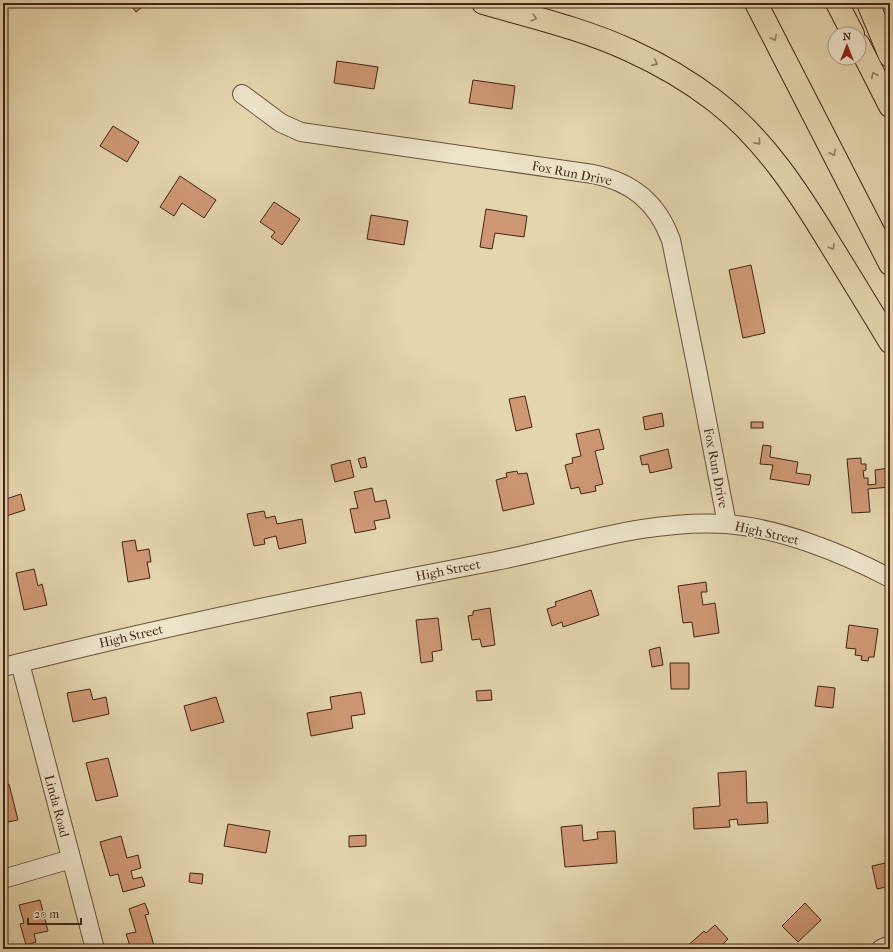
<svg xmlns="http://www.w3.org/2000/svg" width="893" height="952" font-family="'IM FELL French Canon',serif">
	<rect width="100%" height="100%" fill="#e4d5ad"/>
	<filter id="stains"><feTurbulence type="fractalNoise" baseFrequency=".005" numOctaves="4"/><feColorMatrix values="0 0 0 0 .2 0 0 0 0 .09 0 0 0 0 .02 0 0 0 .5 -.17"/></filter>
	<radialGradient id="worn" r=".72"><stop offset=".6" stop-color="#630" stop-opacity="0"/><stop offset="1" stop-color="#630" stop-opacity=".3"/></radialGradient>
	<g fill="#ce9874" stroke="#422315">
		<path d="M129,3H147L136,12Z"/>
		<path d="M337,61L378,67L374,89L334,83Z"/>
		<path d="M473,80L515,86L512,109L469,103Z"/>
		<path d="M113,126L139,142L127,162L100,146Z"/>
		<path d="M180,176L216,200L204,218L182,203L174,216L160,207Z"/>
		<path d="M274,202L300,219L282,245L271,237L275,232L260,222Z"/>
		<path d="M486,209L527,216L524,237L495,233L492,249L480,247Z"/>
		<path d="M371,215L408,221L404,245L367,239Z"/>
		<path d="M751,265L765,333L743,338L729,270Z"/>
		<path d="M525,396L532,427L516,431L509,399Z"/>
		<path d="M662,413L664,426L645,430L643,417Z"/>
		<rect x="751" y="422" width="12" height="6"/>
		<path d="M599,429L604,449L595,451L603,484L595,486L596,491L581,494L579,487L571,489L565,465L573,463L572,458L581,456L576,434Z"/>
		<path d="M763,445L771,446L770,457L798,462L796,473L811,475L809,485L770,479L773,465L760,464Z"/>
		<path d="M668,449L672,468L650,473L648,464L642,465L640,456Z"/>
		<path d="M365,457L367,467L361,468L358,459Z"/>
		<path d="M861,458V464H866V470L863,471L864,478H868V485L876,484L875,470L890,468V487L868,489L870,512L852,513L847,459Z"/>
		<path d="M350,460L354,477L335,482L331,465Z"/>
		<path d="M517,471L518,474L527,473L534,504L503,511L496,480L507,477L506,473Z"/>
		<path d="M372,488L375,502L386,500L390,518L374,521L376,529L355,533L350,509L358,508L354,492Z"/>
		<path d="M21,494L25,510L3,517V500Z"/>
		<path d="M264,511L266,518L275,516L277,524L302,519L306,543L279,549L276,536L264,539L265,544L254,546L247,514Z"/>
		<path d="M135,540L137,551L149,549L151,562H147L150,578L128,582L122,542Z"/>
		<path d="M34,569L38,586L42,584L47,605L24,610L16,573Z"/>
		<path d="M706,582L707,592H701L703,605L715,603L719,633L694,637L692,622L683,623L678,586Z"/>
		<path d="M591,590L599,615L563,627L562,622L552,626L547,609L556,606L555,602Z"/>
		<path d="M490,608L495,645L482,647L480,639L472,640L468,616L473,615V611Z"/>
		<path d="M438,618L442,650L432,652L433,661L421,663L416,620Z"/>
		<path d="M849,625L878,629L874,657H869L868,661L861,660L862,656L855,655L856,649L846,648Z"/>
		<path d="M660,647L663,665L652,667L649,650Z"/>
		<path d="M670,663H689V689H671Z"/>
		<path d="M818,686L835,688L833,708L815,706Z"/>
		<path d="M90,689L93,700L106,697L109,714L73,722L67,693Z"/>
		<path d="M491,690L492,700L477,701L476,691Z"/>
		<path d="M361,692L365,714L351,716L353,728L311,736L307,713L332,709L330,697Z"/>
		<path d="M216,697L224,722L191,731L184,706Z"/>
		<path d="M108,758L118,796L96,801L86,763Z"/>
		<path d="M746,771L747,803L767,802L768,823L738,825L737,819L729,820L730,827L694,829L693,808L720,806L718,773Z"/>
		<path d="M9,784L18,820L3,823V786Z"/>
		<path d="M228,824L270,831L266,853L224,846Z"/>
		<path d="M582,825L583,841L598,839L597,832L615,831L617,863L565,867L561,827Z"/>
		<path d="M366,835V846L349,847V836Z"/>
		<path d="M121,836L127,858L138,855L141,868L131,871L133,879L142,877L145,886L123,892L118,874L110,876L100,842Z"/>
		<path d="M890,862V886L877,889L872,866Z"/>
		<path d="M190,873L203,874L202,884L189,882Z"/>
		<path d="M40,900L48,931L34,934L36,942L26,945L20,924L24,923L19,905Z"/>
		<path d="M145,903L149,914L145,915L155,949H131L126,934L136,932L129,909Z"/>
		<path d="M805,903L821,920L798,942L782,926Z"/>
		<path d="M715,925L728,939L720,947L722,949H684L704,931L706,933Z"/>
	</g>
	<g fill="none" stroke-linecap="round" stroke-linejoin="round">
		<defs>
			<g id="minor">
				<path d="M242,94L281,123L301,132L593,174C632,182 657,202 671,240L697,369L727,524"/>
				<path d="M20,663L95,949"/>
				<path d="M3,667C52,655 101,643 150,632C265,606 380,583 496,561C572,546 647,519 726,524C780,528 842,553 890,578"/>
				<path d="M3,879L71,859"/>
				<path d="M881,949L890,945"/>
			</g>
			<g id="motorway">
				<path d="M483,3C532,17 583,29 629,50C660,64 689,81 715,101C764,139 798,191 830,244C850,276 870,309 890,342"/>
				<path d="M756,3L890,264"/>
				<path d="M837,3L853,34"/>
				<path d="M868,3L890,56"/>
				<path d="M859,45L890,106"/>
			</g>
		</defs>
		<use href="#minor" stroke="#6a503b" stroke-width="20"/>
		<use href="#motorway" stroke="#422315" stroke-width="24"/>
		<use href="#minor" stroke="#ede4ca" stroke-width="18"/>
		<use href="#motorway" stroke="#e4d5ad" stroke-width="22"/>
	</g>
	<defs><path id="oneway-chevron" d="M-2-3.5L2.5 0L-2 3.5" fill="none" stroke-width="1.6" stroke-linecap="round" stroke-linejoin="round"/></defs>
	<g stroke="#937c61">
		<use href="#oneway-chevron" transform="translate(534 18) rotate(16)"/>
		<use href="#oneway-chevron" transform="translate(774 38) rotate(63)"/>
		<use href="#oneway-chevron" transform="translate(655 63) rotate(27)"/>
		<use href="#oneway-chevron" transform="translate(874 75) rotate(-117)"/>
		<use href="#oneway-chevron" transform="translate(758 142) rotate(48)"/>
		<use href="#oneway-chevron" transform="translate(833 153) rotate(63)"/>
		<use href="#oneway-chevron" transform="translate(832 247) rotate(58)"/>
	</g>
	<g text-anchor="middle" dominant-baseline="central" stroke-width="3.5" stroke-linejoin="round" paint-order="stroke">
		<g font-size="13" fill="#422315" stroke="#ede4ca">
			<text transform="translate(572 173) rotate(11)">Fox Run Drive</text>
			<text transform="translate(716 468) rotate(79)">Fox Run Drive</text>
			<text transform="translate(767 533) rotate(13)">High Street</text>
			<text transform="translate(448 570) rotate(-11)">High Street</text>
			<text transform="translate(131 636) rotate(-13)">High Street</text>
			<text transform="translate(57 806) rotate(75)">Linda Road</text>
		</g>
	</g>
	<rect width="893" height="952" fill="none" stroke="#e4d5ad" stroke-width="16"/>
	<rect x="4" y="4" width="885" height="944" fill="none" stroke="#422315" stroke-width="2"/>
	<rect x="8" y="8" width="877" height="936" fill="none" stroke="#422315"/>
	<g transform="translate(847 46)"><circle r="19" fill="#ede4ca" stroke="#a99782"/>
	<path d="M0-3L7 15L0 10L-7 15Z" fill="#8f2418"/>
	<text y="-6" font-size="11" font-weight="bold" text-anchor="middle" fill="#422315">N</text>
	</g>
	<path d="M28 918v6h53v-6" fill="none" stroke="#422315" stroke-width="2"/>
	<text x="34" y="918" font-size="12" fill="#422315" stroke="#ede4ca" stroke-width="3" paint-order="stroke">20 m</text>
	<rect width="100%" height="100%" filter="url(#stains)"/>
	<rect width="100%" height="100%" fill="url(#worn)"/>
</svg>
